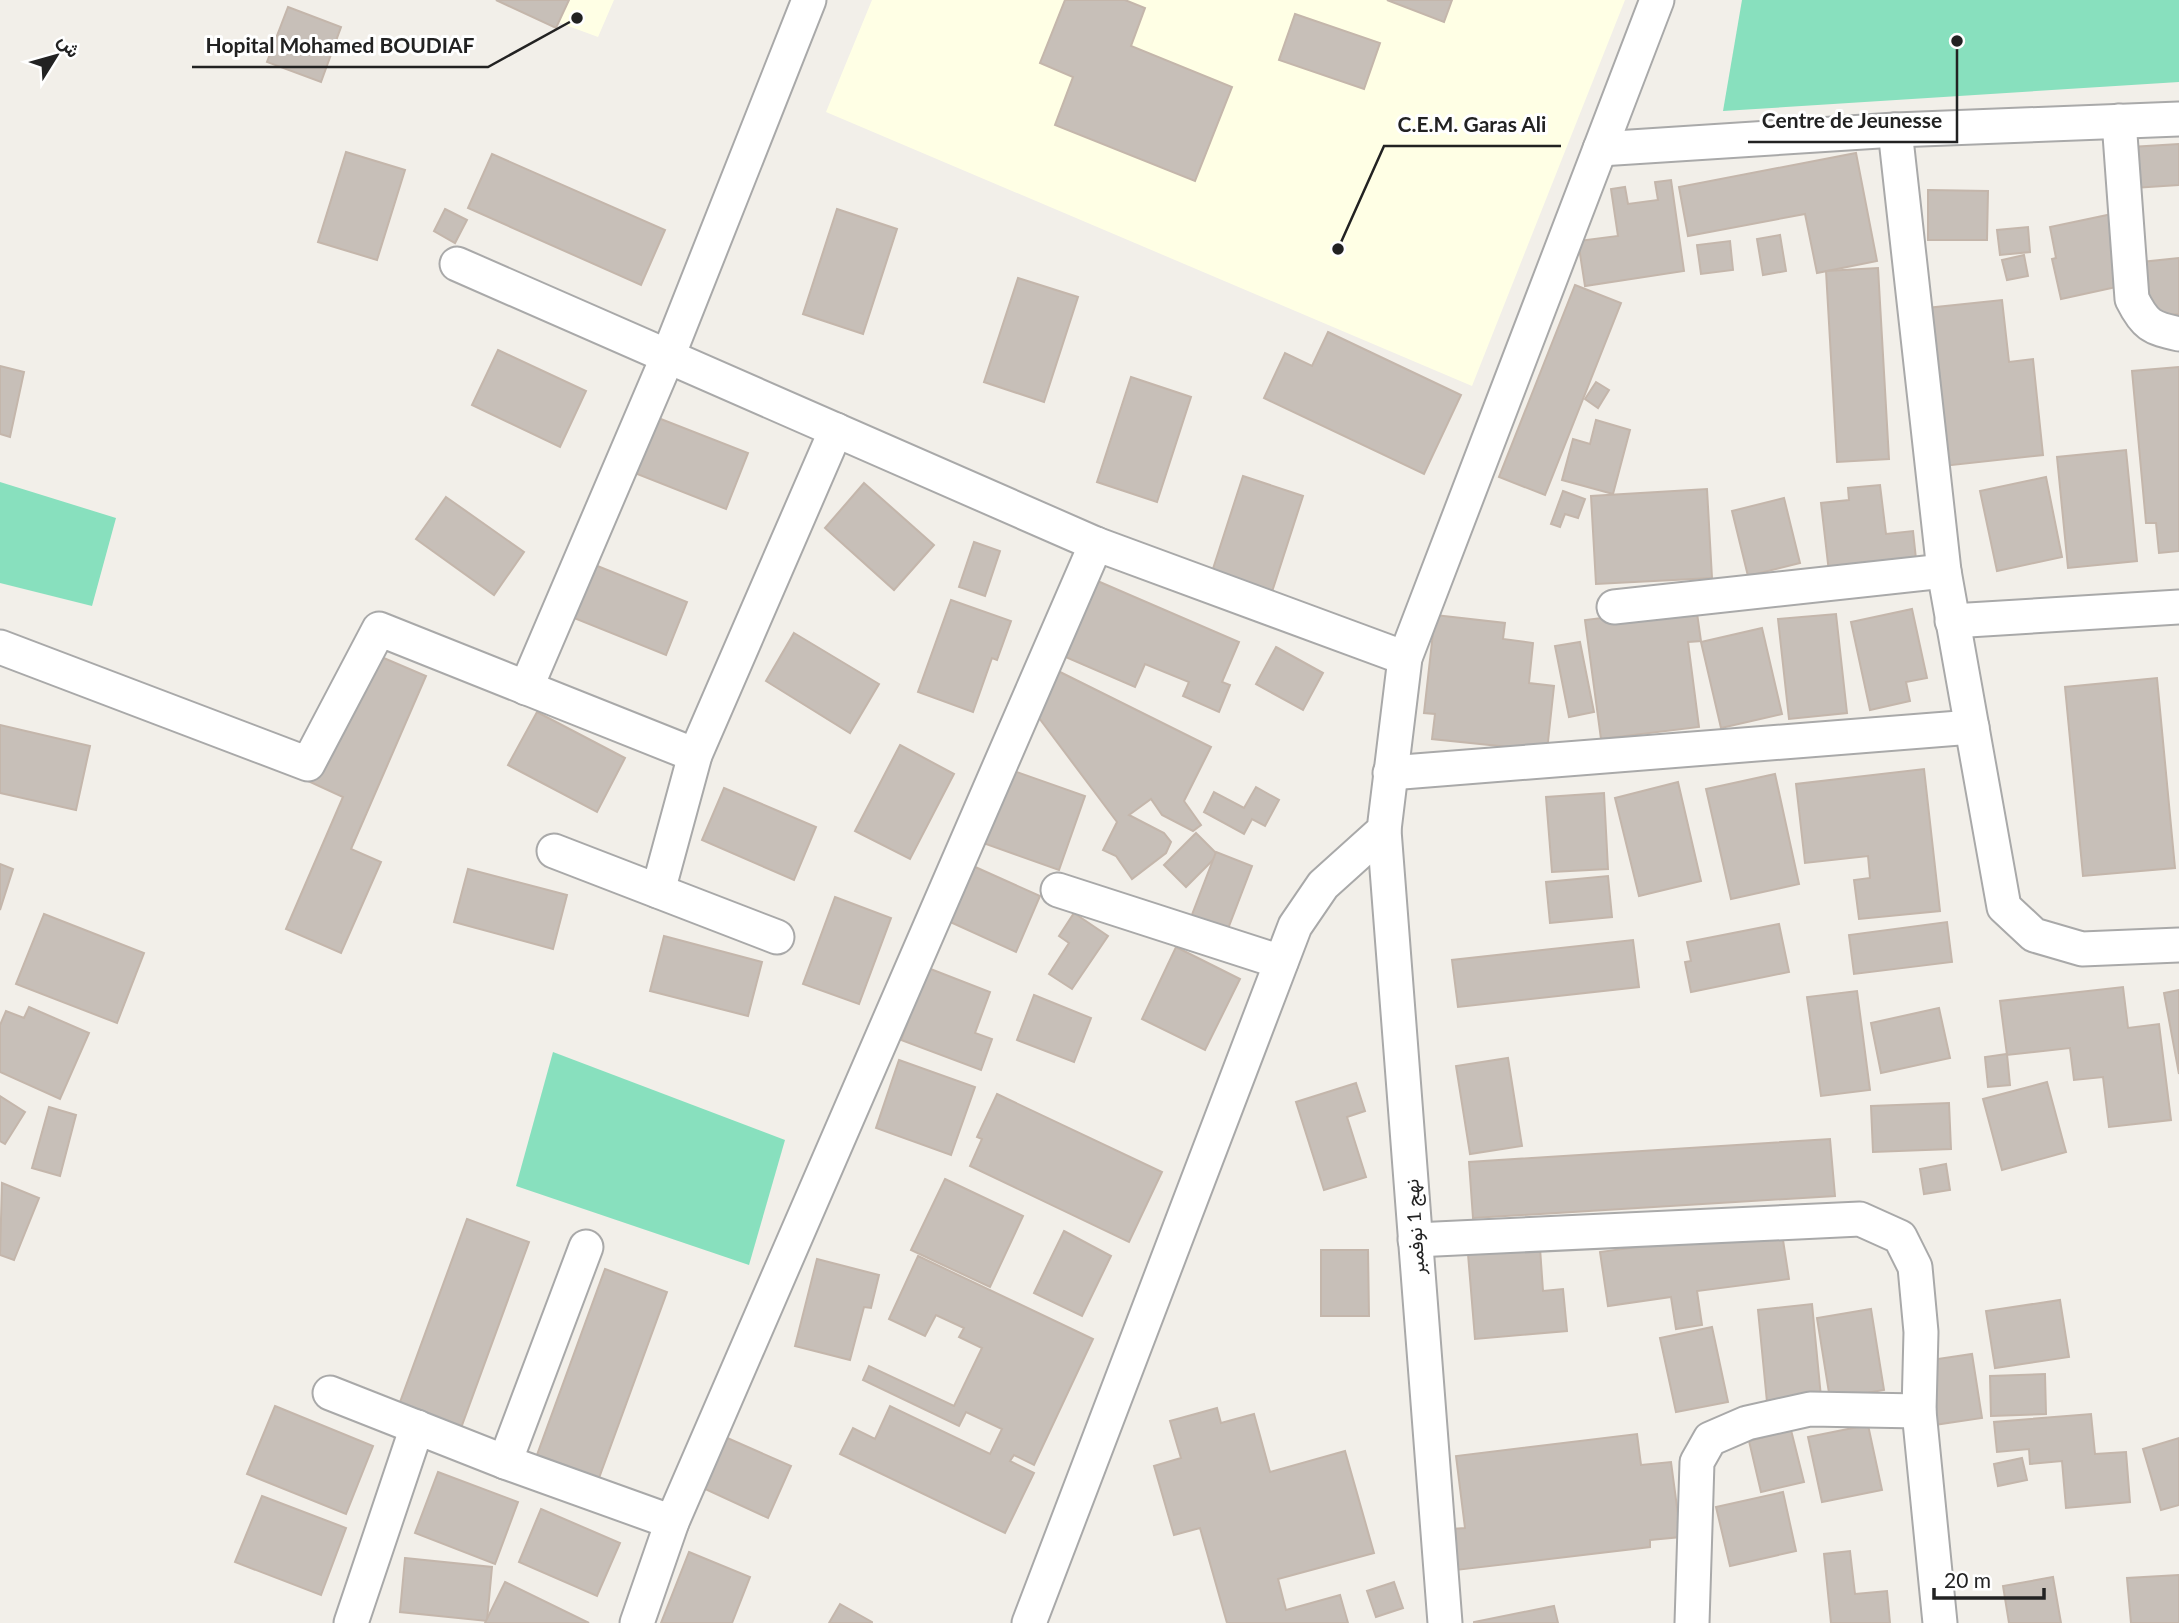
<svg xmlns="http://www.w3.org/2000/svg" width="2179" height="1623" font-family="Lato,Vazirmatn,sans-serif">
	<rect width="100%" height="100%" fill="#f2efe9"/>
	<g fill="#ffffe5">
		<path d="M498,0H614L598,37Z"/>
		<path d="M872,0H1625L1472,386L826,112Z"/>
	</g>
	<g fill="#88e0be">
		<path d="M1742,0H2179V82L1723,111Z"/>
		<path d="M0,482L116,518L92,606L0,583Z"/>
		<path d="M553,1052L785,1140L749,1265L516,1186Z"/>
	</g>
	<g fill="#c7bfb8" stroke="#c4b6ab" stroke-width="2">
		<path d="M496,0H569L556,28Z"/>
		<path d="M1065,0H1125L1145,8L1131,46L1232,87L1195,181L1055,125L1073,77L1040,63Z"/>
		<path d="M1387,0H1452L1444,22Z"/>
		<path d="M288,7L341,27L321,82L267,62Z"/>
		<path d="M1295,14L1380,43L1364,89L1279,60Z"/>
		<path d="M2179,144V185L2134,188L2131,147Z"/>
		<path d="M346,152L405,170L377,260L318,242Z"/>
		<path d="M1856,153L1877,261L1817,273L1805,214L1688,236L1679,187Z"/>
		<path d="M492,154L665,230L641,285L468,208Z"/>
		<path d="M1671,180L1684,271L1585,286L1578,241L1618,236L1611,189L1625,187L1628,204L1658,200L1655,182Z"/>
		<path d="M1928,190L1988,191L1987,240H1928Z"/>
		<path d="M445,209L467,220L455,243L434,231Z"/>
		<path d="M837,209L897,229L863,334L803,314Z"/>
		<path d="M2112,214L2121,286L2061,299L2052,259L2056,258L2050,227Z"/>
		<path d="M2028,227L2030,252L2000,255L1997,230Z"/>
		<path d="M1780,235L1786,271L1763,275L1757,239Z"/>
		<path d="M1730,241L1733,270L1701,274L1697,245Z"/>
		<path d="M2024,255L2028,276L2007,280L2002,260Z"/>
		<path d="M2179,258V314L2139,318L2132,263Z"/>
		<path d="M1878,268L1889,459L1837,462L1826,271Z"/>
		<path d="M1018,278L1078,297L1044,402L984,382Z"/>
		<path d="M1575,285L1621,303L1545,495L1499,477Z"/>
		<path d="M2002,300L2009,362L2033,359L2043,455L1943,466L1927,308Z"/>
		<path d="M1328,332L1461,395L1424,474L1264,398L1285,353L1312,366Z"/>
		<path d="M498,350L586,391L560,447L472,405Z"/>
		<path d="M0,366L24,372L10,437L0,434Z"/>
		<path d="M2179,367V551L2159,553L2156,523H2146L2132,371Z"/>
		<path d="M1131,377L1191,397L1157,502L1097,482Z"/>
		<path d="M1596,382L1609,390L1598,408L1585,399Z"/>
		<path d="M648,414L748,453L726,509L627,470Z"/>
		<path d="M1596,420L1630,430L1613,494L1562,480L1573,439L1590,444Z"/>
		<path d="M2126,450L2137,561L2068,568L2057,457Z"/>
		<path d="M1243,476L1303,496L1269,601L1209,581Z"/>
		<path d="M2046,477L2062,557L1997,571L1980,491Z"/>
		<path d="M864,483L934,545L894,590L825,528Z"/>
		<path d="M1880,485L1886,534L1913,531L1916,559L1829,572L1821,503L1849,500L1848,488Z"/>
		<path d="M1707,489L1712,578L1596,584L1591,496Z"/>
		<path d="M1563,491L1585,499L1578,518L1565,514L1560,527L1551,524Z"/>
		<path d="M446,497L524,552L494,595L416,539Z"/>
		<path d="M1784,498L1800,563L1748,576L1732,511Z"/>
		<path d="M974,542L1000,551L985,596L959,587Z"/>
		<path d="M590,563L687,602L666,655L569,616Z"/>
		<path d="M1079,573L1239,642L1222,682L1230,685L1219,712L1183,696L1189,682L1145,664L1135,687L1047,649Z"/>
		<path d="M951,600L1011,621L997,660L992,658L973,712L918,692Z"/>
		<path d="M1696,606L1701,641L1688,642L1699,727L1601,739L1585,620Z"/>
		<path d="M1912,609L1927,678L1906,682L1910,701L1870,710L1851,622Z"/>
		<path d="M1836,614L1847,713L1789,719L1778,619Z"/>
		<path d="M1435,615L1505,623L1503,639L1533,643L1529,683L1554,686L1547,751L1432,739L1435,714L1424,713Z"/>
		<path d="M1762,628L1782,714L1721,728L1701,642Z"/>
		<path d="M794,633L879,684L850,733L766,681Z"/>
		<path d="M1580,642L1594,712L1569,717L1555,646Z"/>
		<path d="M1276,647L1323,673L1303,710L1256,684Z"/>
		<path d="M365,650L426,676L351,849L381,862L341,953L286,929L343,797L308,781Z"/>
		<path d="M1050,667L1211,747L1184,801L1201,825L1193,831L1162,815L1151,799L1129,815L1164,833L1171,842L1166,853L1132,879L1116,856L1103,850L1117,822L1030,706Z"/>
		<path d="M2157,678L2175,868L2083,876L2065,687Z"/>
		<path d="M537,712L625,758L597,812L508,765Z"/>
		<path d="M0,725L90,746L76,810L0,793Z"/>
		<path d="M900,745L954,774L910,859L855,831Z"/>
		<path d="M1008,769L1085,796L1059,870L983,843Z"/>
		<path d="M1924,769L1940,911L1859,919L1854,880L1870,878L1868,856L1805,863L1796,784Z"/>
		<path d="M1775,774L1799,884L1731,899L1706,789Z"/>
		<path d="M1678,782L1701,881L1639,896L1615,798Z"/>
		<path d="M1256,787L1279,800L1265,826L1252,819L1244,834L1204,812L1214,792L1244,808Z"/>
		<path d="M724,788L816,827L794,880L702,840Z"/>
		<path d="M1604,793L1608,869L1552,872L1546,797Z"/>
		<path d="M1196,833L1218,855L1186,887L1164,865Z"/>
		<path d="M1216,852L1252,866L1226,934L1190,920Z"/>
		<path d="M0,864L13,869L0,910Z"/>
		<path d="M973,866L1040,896L1016,952L948,921Z"/>
		<path d="M468,869L567,895L553,949L454,922Z"/>
		<path d="M1608,876L1612,917L1550,923L1546,882Z"/>
		<path d="M835,897L891,918L859,1004L803,984Z"/>
		<path d="M1074,913L1108,936L1072,989L1049,974L1069,943L1059,936Z"/>
		<path d="M44,914L144,953L117,1023L16,984Z"/>
		<path d="M1947,922L1952,962L1854,974L1849,935Z"/>
		<path d="M1779,924L1789,972L1691,992L1685,962L1691,961L1687,942Z"/>
		<path d="M664,936L762,962L748,1016L650,991Z"/>
		<path d="M1633,940L1639,987L1458,1007L1452,960Z"/>
		<path d="M1176,947L1240,979L1205,1050L1142,1019Z"/>
		<path d="M928,968L990,992L975,1033L992,1039L981,1070L901,1040Z"/>
		<path d="M2123,987L2128,1028L2159,1024L2171,1120L2109,1127L2103,1077L2074,1080L2070,1048L2007,1055L2000,1001Z"/>
		<path d="M2179,990V1074L2164,993Z"/>
		<path d="M1857,991L1870,1090L1821,1096L1807,997Z"/>
		<path d="M1034,995L1091,1018L1074,1062L1017,1040Z"/>
		<path d="M29,1007L89,1033L60,1099L0,1072V1025L6,1011L24,1018Z"/>
		<path d="M1939,1008L1950,1058L1881,1073L1871,1023Z"/>
		<path d="M2007,1054L2010,1085L1988,1087L1985,1057Z"/>
		<path d="M1508,1058L1522,1146L1470,1154L1456,1066Z"/>
		<path d="M899,1060L975,1087L951,1155L876,1128Z"/>
		<path d="M2047,1082L2066,1152L2002,1170L1983,1099Z"/>
		<path d="M1356,1083L1365,1111L1347,1117L1366,1177L1324,1190L1296,1102Z"/>
		<path d="M997,1094L1162,1172L1129,1242L970,1166L982,1139L977,1137Z"/>
		<path d="M0,1096L25,1112L5,1144L0,1141Z"/>
		<path d="M1949,1103L1951,1149L1873,1152L1871,1106Z"/>
		<path d="M49,1107L76,1115L60,1176L32,1168Z"/>
		<path d="M1830,1139L1835,1196L1473,1218L1469,1162Z"/>
		<path d="M1946,1164L1950,1190L1924,1194L1920,1169Z"/>
		<path d="M945,1179L1023,1216L990,1287L911,1250Z"/>
		<path d="M2,1183L39,1198L14,1260L0,1255Z"/>
		<path d="M467,1219L529,1242L461,1428L399,1405Z"/>
		<path d="M1781,1227L1789,1279L1697,1291L1702,1325L1676,1329L1671,1297L1608,1306L1600,1252Z"/>
		<path d="M1064,1231L1111,1256L1082,1316L1034,1293Z"/>
		<path d="M1540,1248L1543,1291L1563,1289L1567,1331L1475,1339L1468,1254Z"/>
		<path d="M1321,1250H1368L1369,1316H1321Z"/>
		<path d="M918,1256L1093,1339L1034,1465L1014,1455L1010,1461L1034,1473L1005,1533L840,1454L853,1428L875,1439L890,1406L990,1454L1002,1429L966,1412L959,1426L863,1380L869,1366L954,1406L982,1348L959,1337L964,1328L936,1315L925,1336L889,1319Z"/>
		<path d="M817,1259L879,1275L871,1308L864,1307L850,1360L795,1346Z"/>
		<path d="M605,1269L667,1292L599,1478L537,1455Z"/>
		<path d="M2060,1300L2069,1357L1995,1368L1986,1311Z"/>
		<path d="M1812,1304L1821,1397L1767,1402L1758,1310Z"/>
		<path d="M1871,1309L1884,1390L1830,1399L1817,1318Z"/>
		<path d="M1712,1327L1728,1402L1676,1412L1660,1338Z"/>
		<path d="M1972,1354L1982,1418L1934,1425L1924,1361Z"/>
		<path d="M2045,1374L2046,1414L1991,1416L1990,1376Z"/>
		<path d="M275,1406L373,1446L346,1514L247,1474Z"/>
		<path d="M1217,1408L1221,1423L1254,1414L1270,1472L1345,1451L1374,1553L1278,1579L1286,1610L1340,1595L1348,1623H1227L1200,1528L1174,1535L1154,1466L1181,1458L1170,1421Z"/>
		<path d="M2091,1414L2095,1454L2126,1452L2130,1502L2066,1508L2062,1461L2030,1464L2029,1449L1997,1452L1994,1422Z"/>
		<path d="M1868,1425L1882,1490L1822,1502L1808,1437Z"/>
		<path d="M1791,1430L1804,1482L1761,1492L1749,1441Z"/>
		<path d="M1637,1434L1641,1465L1671,1462L1681,1537L1650,1540V1547L1456,1570L1452,1529L1465,1528L1456,1456Z"/>
		<path d="M725,1437L791,1466L768,1518L703,1488Z"/>
		<path d="M2179,1438V1505L2161,1510L2143,1449Z"/>
		<path d="M2022,1458L2027,1480L1998,1486L1994,1464Z"/>
		<path d="M438,1472L518,1502L495,1564L415,1533Z"/>
		<path d="M1783,1492L1796,1551L1730,1566L1716,1507Z"/>
		<path d="M262,1496L346,1528L321,1595L235,1562Z"/>
		<path d="M541,1509L620,1543L597,1596L519,1562Z"/>
		<path d="M1850,1551L1855,1594L1887,1591L1890,1623H1831L1824,1554Z"/>
		<path d="M689,1552L750,1577L732,1623H661Z"/>
		<path d="M405,1558L492,1567L487,1621L400,1612Z"/>
		<path d="M2179,1575V1623H2131L2127,1578Z"/>
		<path d="M2053,1577L2061,1623H2009L2003,1586Z"/>
		<path d="M505,1582L589,1623H485Z"/>
		<path d="M1394,1582L1403,1608L1376,1617L1367,1591Z"/>
		<path d="M840,1604L872,1622V1623H829Z"/>
		<path d="M1554,1606L1558,1623H1474V1622Z"/>
	</g>
	<g fill="none" stroke-linecap="round" stroke-linejoin="round">
		<defs>
			<g id="street">
				<path d="M2119,121L2132,299C2145,325 2151,328 2179,334"/>
				<path d="M1895,130L1944,571L2004,907L2034,935L2082,949L2179,945"/>
				<path d="M1600,149L1895,130L2179,119"/>
				<path d="M457,264L1096,544L1405,658"/>
				<path d="M1614,607L1944,571"/>
				<path d="M1952,621L2179,607"/>
				<path d="M0,647L308,764L379,629L695,755"/>
				<path d="M526,688L668,356L809,0"/>
				<path d="M1390,773L1972,727"/>
				<path d="M1384,830L1445,1623"/>
				<path d="M554,851L777,937"/>
				<path d="M1058,890L1281,962"/>
				<path d="M658,891L695,755L836,430"/>
				<path d="M1415,1240L1860,1219L1900,1237L1915,1267L1921,1332L1919,1411L1940,1623"/>
				<path d="M330,1393L505,1462L672,1522"/>
				<path d="M505,1462L586,1247"/>
				<path d="M351,1623L417,1427"/>
				<path d="M637,1623L672,1522L1096,544"/>
				<path d="M1029,1623L1295,926L1323,885L1384,830L1405,658L1657,0"/>
				<path d="M1692,1623L1697,1462L1710,1439L1747,1423L1810,1409L1919,1411"/>
			</g>
		</defs>
		<use href="#street" stroke="#a9a9a9" stroke-width="37"/>
		<use href="#street" stroke="#fff" stroke-width="33"/>
	</g>
	<g text-anchor="middle" dominant-baseline="central" stroke-width="6" stroke-linejoin="round" paint-order="stroke">
		<g font-size="19" fill="#222" stroke="#fff">
			<text transform="translate(1414 1227) rotate(-94)">نهج 1 نوفمبر</text>
		</g>
	</g>
	<path fill="none" stroke="#222" stroke-width="2.5" d="M577 18L488 67H192M1957 41L1957 142H1748M1338 249L1384 146H1561"/>
	<g fill="#222" stroke="#fff" stroke-width="2.5">
		<circle cx="577" cy="18" r="7"/>
		<circle cx="1957" cy="41" r="7"/>
		<circle cx="1338" cy="249" r="7"/>
	</g>
	<g font-size="21" text-anchor="middle" font-weight="bold" fill="#222" stroke="#fff" stroke-width="6" stroke-linejoin="round" paint-order="stroke">
		<text x="340" y="53">Hopital Mohamed BOUDIAF</text>
		<text x="1852" y="128">Centre de Jeunesse</text>
		<text x="1472" y="132">C.E.M. Garas Ali</text>
	</g>
	<g transform="translate(56 56) rotate(53)" stroke="#ffffff" stroke-width="5" paint-order="stroke">
	<path d="M0-5L12 26L0 18L-12 26Z" fill="#222222"/>
	<text y="-10" font-size="19" font-weight="bold" text-anchor="middle" fill="#222222">ش</text>
	</g>
	<path d="M1934 1588v10h110v-10" fill="none" stroke="#222222" stroke-width="3.5"/>
	<text x="1944" y="1588" font-size="21" fill="#222222" stroke="#ffffff" stroke-width="5" paint-order="stroke">20 m</text>
</svg>
